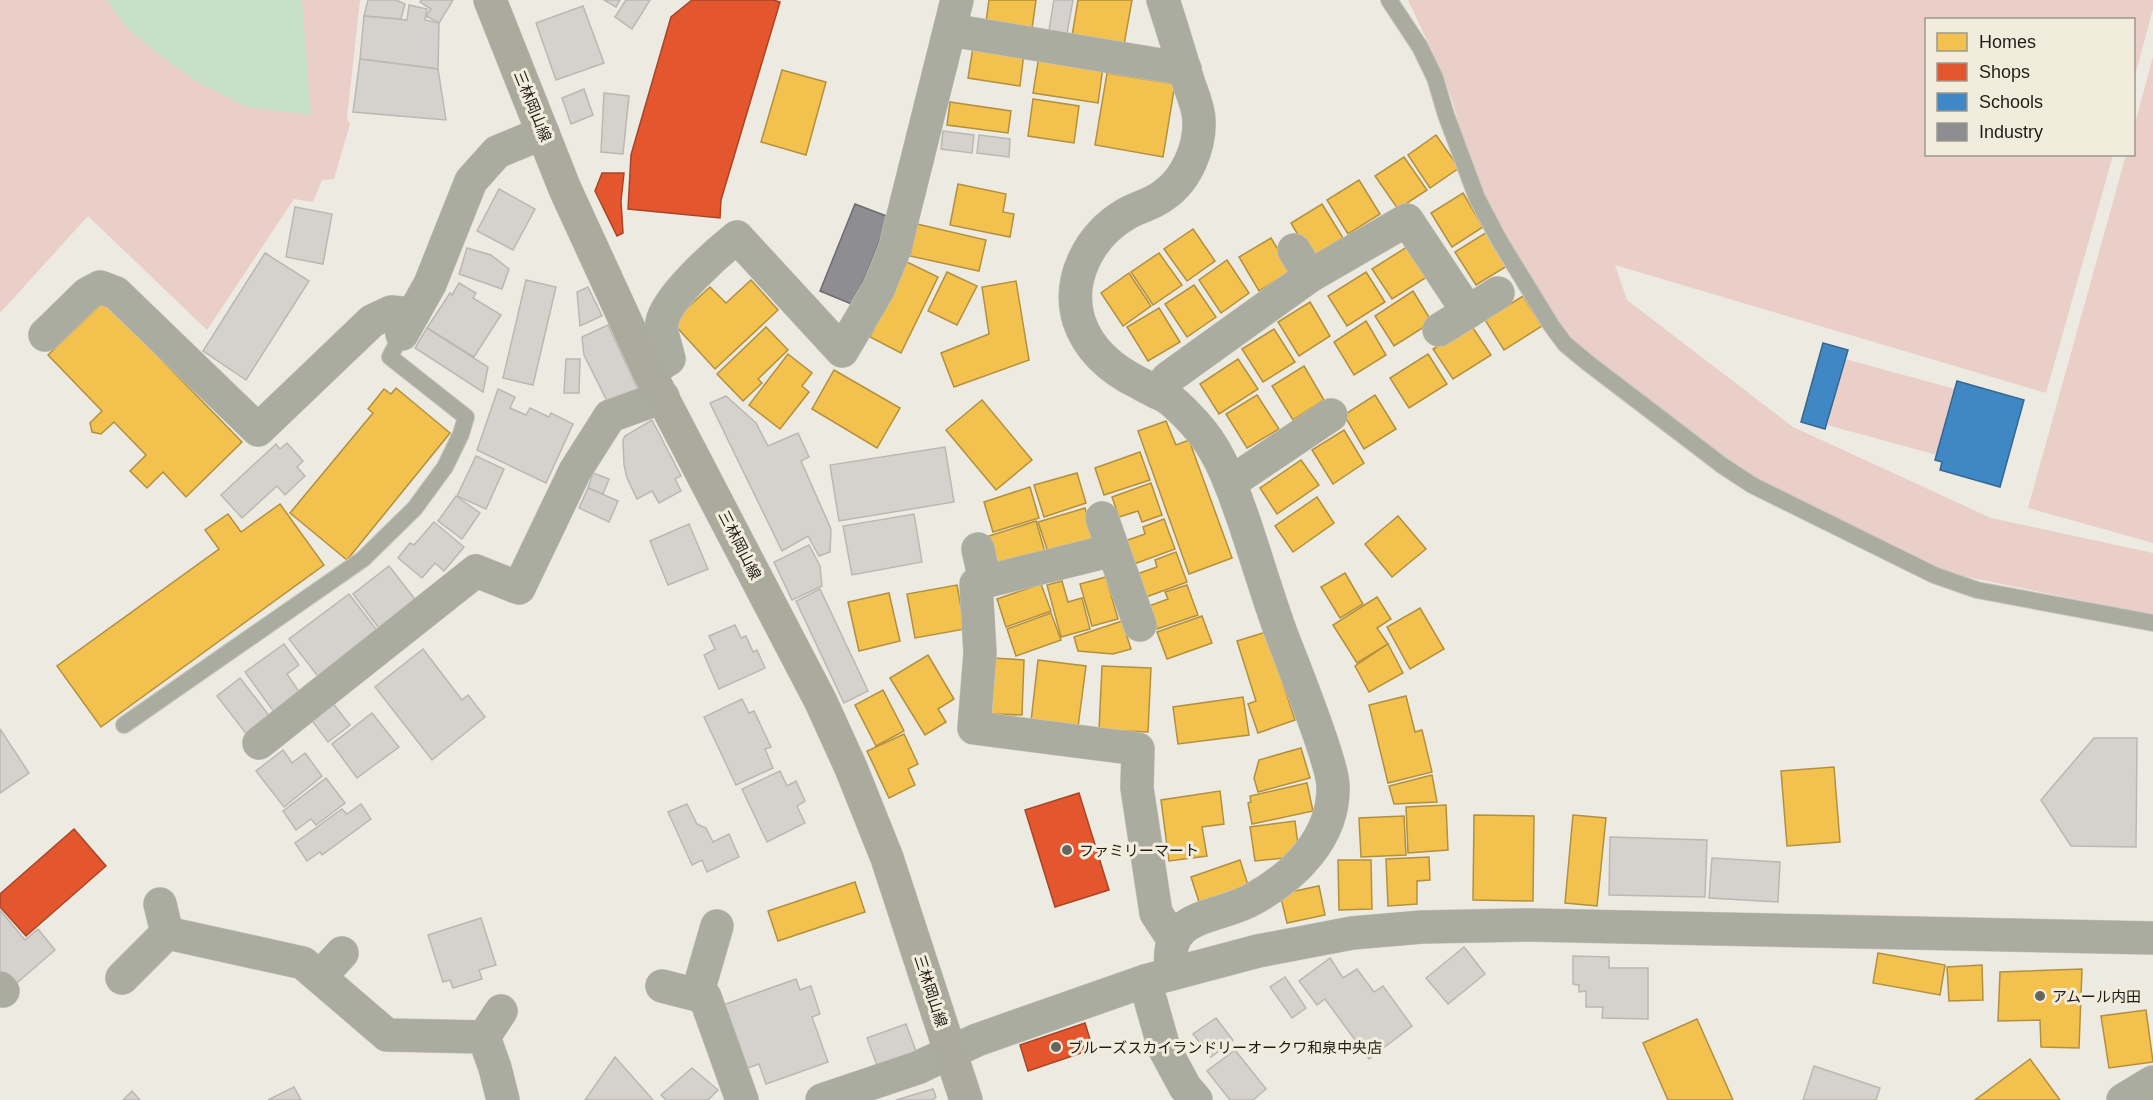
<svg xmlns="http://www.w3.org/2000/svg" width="2153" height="1100" font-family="Helvetica,'Noto Sans JP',sans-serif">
	<rect width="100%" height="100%" fill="#edeae2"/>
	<g fill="#eacec8">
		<path d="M0,0H360L347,118L350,124L334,179L322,180L313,202L294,199L207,330L88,216L0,313Z"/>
		<path d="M1408,0H2153V9L2134,79V20H1926V154L2113,155L2046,393L1615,265L1627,300L1793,427L1991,518L2153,553V615L1948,573L1756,478L1706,447L1566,336L1495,218L1465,147L1453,103L1440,68Z"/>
		<path d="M2153,57V543L2028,508L2126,155L2134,154V127Z"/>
		<path d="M1845,359L1955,389L1937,455L1827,425Z"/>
	</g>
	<path fill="#c6e0c7" d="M107,0H302L311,115L248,107L197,82L158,54L128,29Z"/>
	<g fill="#f2c14e" stroke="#b3903e" stroke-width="1.5">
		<path d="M989,0H1036L1032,29L986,22Z"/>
		<path d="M1078,0H1132L1124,45L1072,36Z"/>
		<path d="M973,47L1024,53L1020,86L968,78Z"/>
		<path d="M1039,56L1103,67L1098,103L1033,93Z"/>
		<path d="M782,70L826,82L806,155L761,142Z"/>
		<path d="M1107,73L1175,84L1163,157L1095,145Z"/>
		<path d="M1033,99L1079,106L1074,143L1028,136Z"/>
		<path d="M950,102L1011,111L1008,133L947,125Z"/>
		<path d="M1436,135L1459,168L1430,188L1408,155Z"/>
		<path d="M1404,157L1427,190L1398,209L1375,176Z"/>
		<path d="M1359,180L1380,214L1348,234L1327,200Z"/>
		<path d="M958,184L1006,194L1003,212L1014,214L1010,237L950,225Z"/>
		<path d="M1463,193L1483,227L1452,247L1431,213Z"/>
		<path d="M1322,204L1343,238L1311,257L1291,223Z"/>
		<path d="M917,224L986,240L979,271L910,256Z"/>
		<path d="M1193,229L1215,261L1187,281L1164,249Z"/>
		<path d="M1487,232L1507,266L1476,285L1455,252Z"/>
		<path d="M1271,238L1291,271L1259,291L1239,257Z"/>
		<path d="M1410,245L1430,275L1392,299L1372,269Z"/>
		<path d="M1159,253L1182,285L1153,305L1131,272Z"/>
		<path d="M1227,260L1249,293L1221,313L1199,280Z"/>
		<path d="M907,262L938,277L901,353L870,337Z"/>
		<path d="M947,272L977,286L957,325L928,311Z"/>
		<path d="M1366,272L1385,302L1347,326L1328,296Z"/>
		<path d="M1129,273L1151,306L1123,326L1101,293Z"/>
		<path d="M751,280L778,310L715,369L672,322L710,287L726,303Z"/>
		<path d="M1016,281L1029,360L954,387L941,353L989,334L982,287Z"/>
		<path d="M1194,285L1216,317L1187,337L1165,304Z"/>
		<path d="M1413,291L1432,322L1394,346L1375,316Z"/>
		<path d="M1523,296L1542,326L1504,350L1485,320Z"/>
		<path d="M104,301L242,442L186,497L163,472L147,488L130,471L146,455L114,422L101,434L92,432L90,423L102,411L48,355Z"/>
		<path d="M1310,302L1330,336L1299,356L1278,322Z"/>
		<path d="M1159,308L1180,342L1148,361L1127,327Z"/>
		<path d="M1366,321L1386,355L1354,375L1334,342Z"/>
		<path d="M1471,325L1491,355L1453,379L1433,349Z"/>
		<path d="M766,327L788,350L758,379L762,383L743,401L717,374Z"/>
		<path d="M1274,329L1295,362L1263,382L1242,349Z"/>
		<path d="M788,354L812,373L802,386L809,392L780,429L749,405Z"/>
		<path d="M1428,354L1447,384L1409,408L1390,378Z"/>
		<path d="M1238,359L1258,389L1219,414L1200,384Z"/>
		<path d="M1304,366L1324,400L1293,420L1272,386Z"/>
		<path d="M834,370L900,408L877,448L812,409Z"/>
		<path d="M396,388L450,433L347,560L290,513L373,413L368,409L384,389L391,394Z"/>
		<path d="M1257,395L1279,429L1247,448L1226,414Z"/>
		<path d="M1375,395L1396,429L1364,449L1344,415Z"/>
		<path d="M982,400L1032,460L996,490L946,430Z"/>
		<path d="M1166,421L1176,445L1189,440L1232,558L1189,574L1138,431Z"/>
		<path d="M1344,430L1364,463L1333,484L1312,450Z"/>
		<path d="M1140,452L1150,480L1104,495L1095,468Z"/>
		<path d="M1301,460L1319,485L1277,514L1260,488Z"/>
		<path d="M1077,473L1086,503L1044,517L1034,485Z"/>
		<path d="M1151,483L1162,515L1142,522L1138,511L1119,517L1112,497Z"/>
		<path d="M1030,487L1039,518L993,532L984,502Z"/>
		<path d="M1317,497L1334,523L1293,552L1275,526Z"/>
		<path d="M280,504L324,565L101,727L57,666L219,549L205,530L228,514L241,532Z"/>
		<path d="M1085,508L1094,538L1048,552L1038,522Z"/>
		<path d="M1398,516L1426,549L1392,577L1365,544Z"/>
		<path d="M1164,519L1175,549L1134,564L1125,541L1145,534L1143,527Z"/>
		<path d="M1036,521L1045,552L998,566L989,536Z"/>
		<path d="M1176,552L1187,582L1146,597L1137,574L1157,567L1155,560Z"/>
		<path d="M1345,573L1363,604L1340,618L1321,587Z"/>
		<path d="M1106,577L1118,619L1092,626L1080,584Z"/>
		<path d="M1062,581L1068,602L1082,598L1090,629L1061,637L1047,585Z"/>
		<path d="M1041,584L1051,611L1006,627L997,599Z"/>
		<path d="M957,585L965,629L915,638L907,594Z"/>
		<path d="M1187,585L1198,615L1157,629L1149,606L1168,599L1165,592Z"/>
		<path d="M889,593L900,641L859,651L848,602Z"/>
		<path d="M1377,597L1391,619L1377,628L1388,644L1357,663L1333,625Z"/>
		<path d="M1420,608L1444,649L1410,669L1387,627Z"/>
		<path d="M1051,613L1061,640L1016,656L1007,629Z"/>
		<path d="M1202,616L1212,643L1167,659L1157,632Z"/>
		<path d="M1122,621L1131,649L1113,654L1078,651L1074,637Z"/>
		<path d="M1266,632L1295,720L1258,733L1248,704L1256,701L1237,641Z"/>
		<path d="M1388,644L1403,673L1369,692L1355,666Z"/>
		<path d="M928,655L954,699L938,709L946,722L925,735L890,678Z"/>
		<path d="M993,658L1024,660L1022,715L990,714Z"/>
		<path d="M1038,660L1086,666L1078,727L1031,721Z"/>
		<path d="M1102,666L1151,668L1148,732L1099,730Z"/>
		<path d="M883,690L904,731L876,746L855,705Z"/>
		<path d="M1406,696L1415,732L1422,730L1432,772L1388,783L1369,705Z"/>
		<path d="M1243,697L1249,735L1178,744L1173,707Z"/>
		<path d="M904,734L918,764L908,769L915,785L889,798L867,751Z"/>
		<path d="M1301,748L1310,778L1258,792L1254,778L1259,760Z"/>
		<path d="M1834,767L1840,842L1787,846L1781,771Z"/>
		<path d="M1432,775L1437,802L1394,804L1389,786Z"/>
		<path d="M1307,783L1313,811L1252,824L1248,803L1251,802L1250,796Z"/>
		<path d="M1220,791L1224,824L1202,827L1207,856L1169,861L1161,800Z"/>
		<path d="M1446,805L1448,850L1408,853L1406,807Z"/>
		<path d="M1474,815L1534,816L1533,901L1473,900Z"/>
		<path d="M1573,815L1606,818L1597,906L1565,903Z"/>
		<path d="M1404,816L1406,855L1361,857L1359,818Z"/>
		<path d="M1295,821L1298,845L1283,858L1255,861L1250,827Z"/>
		<path d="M1429,857L1430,880L1417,881V904L1388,906L1386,859Z"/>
		<path d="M1240,860L1249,888L1200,905L1191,877Z"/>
		<path d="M1338,860H1371L1372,909L1339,910Z"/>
		<path d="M855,882L865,912L778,941L768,911Z"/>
		<path d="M1319,886L1325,915L1287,923L1280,894Z"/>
		<path d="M1878,953L1945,965L1940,995L1873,983Z"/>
		<path d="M1982,965L1983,1000L1949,1001L1947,967Z"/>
		<path d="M2082,969L2079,1048L2041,1047L2040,1020L1998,1021L2000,972Z"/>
		<path d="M2146,1010L2153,1062L2109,1068L2101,1016Z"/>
		<path d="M1697,1019L1733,1100H1668L1643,1043Z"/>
		<path d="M2030,1059L2060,1100H1975Z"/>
	</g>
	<g fill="#e4572e" stroke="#a94527" stroke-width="1.5">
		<path d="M692,0H773L780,2L721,200L720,218L628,209L631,155L671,17Z"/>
		<path d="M602,173H624L621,201L623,233L617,236L595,191Z"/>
		<path d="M1079,793L1109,890L1055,907L1025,810Z"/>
		<path d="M74,829L106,866L26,936L0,907V894Z"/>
		<path d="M1085,1023L1093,1049L1028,1071L1020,1045Z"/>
	</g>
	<g fill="#3f88c5" stroke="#356891" stroke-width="1.5">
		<path d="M1823,343L1848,350L1825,429L1801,422Z"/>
		<path d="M1957,381L2024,400L2000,487L1940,470L1942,462L1935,460Z"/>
	</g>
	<path fill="#8d8d92" stroke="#6c6b6d" stroke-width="1.5" d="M855,204L889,217L854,305L820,291Z"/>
	<g fill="#d5d1cc" stroke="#bcb7b2" stroke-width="1.5">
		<path d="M368,0H396L405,4L401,19L364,16Z"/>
		<path d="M421,0H453L439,23L426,16L431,9L420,2Z"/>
		<path d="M604,0H620L616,7Z"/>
		<path d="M626,0H650L632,29L615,17Z"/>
		<path d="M1054,0H1073L1066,39L1048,36Z"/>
		<path d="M409,5L427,9L425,20L439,23L438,69L360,59L364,16L407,20Z"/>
		<path d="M583,6L604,63L556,80L536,23Z"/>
		<path d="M360,59L438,69L446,120L353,112Z"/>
		<path d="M584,89L593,115L571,124L562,98Z"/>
		<path d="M604,93L629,96L623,154L601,152Z"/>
		<path d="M943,131L974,135L972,153L941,149Z"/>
		<path d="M979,135L1010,139L1009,157L977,153Z"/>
		<path d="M499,189L535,209L513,250L477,231Z"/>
		<path d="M295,207L332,214L323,264L286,257Z"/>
		<path d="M467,248L491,255L509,269L502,289L459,274Z"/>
		<path d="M265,253L309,281L246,380L203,351Z"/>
		<path d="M526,280L556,287L533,385L503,378Z"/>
		<path d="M459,283L476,293L473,298L501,315L474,357L427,328L450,293L452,295Z"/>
		<path d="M588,287L602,316L580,326L577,292Z"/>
		<path d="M608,325L638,389L609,405L584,355L582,337Z"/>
		<path d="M427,328L488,367L483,392L415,348Z"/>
		<path d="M566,359H580L579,393H564Z"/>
		<path d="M498,389L515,397L510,408L526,415L530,408L549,417L551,413L573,424L546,483L477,450Z"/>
		<path d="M726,396L756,423L768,446L798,433L809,457L801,461L831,529L830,552L819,556L808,536L782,551L710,403Z"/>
		<path d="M652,420L681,476L675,479L681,491L659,503L652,491L637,499L627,478L624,465L623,440L625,436Z"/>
		<path d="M287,443L303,461L297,467L305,476L285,495L277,486L242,518L221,495L276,444L280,449Z"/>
		<path d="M945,447L954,502L839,521L830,465Z"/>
		<path d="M476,456L504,469L486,509L457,496Z"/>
		<path d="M593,473L609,479L603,494L588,488Z"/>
		<path d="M588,488L618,501L609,522L579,508Z"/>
		<path d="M456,496L480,513L462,539L438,521Z"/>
		<path d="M914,514L922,562L852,575L843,526Z"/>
		<path d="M434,522L464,547L444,571L435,563L422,578L398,558L410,543L414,545Z"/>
		<path d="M689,524L708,569L668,585L650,541Z"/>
		<path d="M809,545L820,566L822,586L792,600L774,562Z"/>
		<path d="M389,566L418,603L381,631L353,594Z"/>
		<path d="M820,589L868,691L844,703L796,601Z"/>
		<path d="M349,594L379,633L320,679L289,639Z"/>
		<path d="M735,625L741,638L746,636L753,652L757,650L765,668L719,689L704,655L715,649L709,636Z"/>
		<path d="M284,644L299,665L287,674L300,693L274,712L245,672Z"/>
		<path d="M423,649L462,700L468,695L485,717L432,760L375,687Z"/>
		<path d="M240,678L271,718L248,736L217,696Z"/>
		<path d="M742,699L749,713L754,711L771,747L765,749L773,768L736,785L704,717Z"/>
		<path d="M332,702L350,725L328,742L310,718Z"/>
		<path d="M372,713L399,747L357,778L332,744Z"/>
		<path d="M0,729L29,773L0,793Z"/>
		<path d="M2094,738H2137L2136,847L2071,846L2041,800Z"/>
		<path d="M283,750L292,763L305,753L322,776L284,807L256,771Z"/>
		<path d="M780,771L787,786L796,781L805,801L797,806L805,823L767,842L742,789Z"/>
		<path d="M326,778L345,803L316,825L311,819L296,830L283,811Z"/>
		<path d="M361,804L371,819L322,855L320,852L307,861L295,843L342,809L347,814Z"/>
		<path d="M687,804L697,824L706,828L713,842L729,834L739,857L707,872L702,860L692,865L668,812Z"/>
		<path d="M1610,837L1707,840L1705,897L1609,895Z"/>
		<path d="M1712,858L1780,862L1778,902L1709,898Z"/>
		<path d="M0,910L25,940L38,929L55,950L11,988L0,975Z"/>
		<path d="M481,918L496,965L479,970L482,979L453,988L450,980L443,982L428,935Z"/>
		<path d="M1464,947L1485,974L1448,1004L1426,978Z"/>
		<path d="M1573,956L1609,957V968H1648V1019L1602,1018L1603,1007H1586V991L1579,992V985L1573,984Z"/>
		<path d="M1330,958L1343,978L1357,969L1374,992L1383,986L1412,1026L1369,1059L1325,999L1317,1005L1299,981Z"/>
		<path d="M1285,977L1306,1008L1292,1018L1270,987Z"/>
		<path d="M796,979L800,990L811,986L820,1014L812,1017L828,1062L766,1084L759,1064L745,1069L723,1005Z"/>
		<path d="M1216,1018L1233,1040L1211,1057L1193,1034Z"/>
		<path d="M906,1024L917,1054L878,1068L867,1038Z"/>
		<path d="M1235,1050L1266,1089L1253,1100H1230L1207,1071Z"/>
		<path d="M615,1057L653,1100H585Z"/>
		<path d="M1814,1066L1880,1088L1876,1100H1803Z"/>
		<path d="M692,1068L718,1090L708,1100H666L661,1095Z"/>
		<path d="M294,1087L301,1100H268Z"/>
		<path d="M933,1089L936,1097L933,1100H896Z"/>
		<path d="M132,1091L140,1100H123Z"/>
	</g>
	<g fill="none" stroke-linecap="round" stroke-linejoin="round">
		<defs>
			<g id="service">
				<path d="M1389,0L1420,47L1435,78L1446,115L1477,198L1499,240L1551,325L1565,344L1588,363L1723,466L1752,485L1934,575L1977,590L2153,623"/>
				<path d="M124,725L363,559L415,508L445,467L461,434L466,417L390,357L401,335"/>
			</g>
			<g id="minor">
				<path d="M1163,0C1172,27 1180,54 1188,81C1192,93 1199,108 1199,121C1200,148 1186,180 1164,195C1153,204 1138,207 1126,214C1090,235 1066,279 1079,321C1089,351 1114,371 1141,384C1149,389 1160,393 1168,398C1178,405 1194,422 1202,432C1223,458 1234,493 1245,524C1257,560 1268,597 1281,633C1296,672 1312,711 1325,752C1328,763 1333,775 1333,787C1334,837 1295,876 1253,899C1216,920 1161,912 1172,973"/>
				<path d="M950,30L1185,69"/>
				<path d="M1294,250L1310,276"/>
				<path d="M1439,330L1498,293"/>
				<path d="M402,334L430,284L471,181L497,152L543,133"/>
				<path d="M45,335L87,294L100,287L116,293L258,430L372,321L391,312L413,314"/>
				<path d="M649,372L669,359C667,349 660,332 662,322C667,297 717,253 737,237L842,351L878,290L895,248L957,0"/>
				<path d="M1156,392L1168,378L1310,276L1407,220L1468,312"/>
				<path d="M1230,483L1331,415"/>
				<path d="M1102,518L1140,625"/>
				<path d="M978,549L985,581"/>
				<path d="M1113,550L976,584L980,653L974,728L1138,749L1137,788L1156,913L1173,939"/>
				<path d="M259,743L476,571L519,588L575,471L610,416L663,397"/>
				<path d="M160,904L167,933"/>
				<path d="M320,977L342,953"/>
				<path d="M122,978L167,933L303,963L387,1035L484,1037L495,1068L503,1100"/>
				<path d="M1145,981L1164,1048L1185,1087L1196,1100"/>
				<path d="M662,986L705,997L742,1100"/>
				<path d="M0,988L3,991"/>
				<path d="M697,995L717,926"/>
				<path d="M484,1037L501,1011"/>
				<path d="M2123,1100L2153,1082"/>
			</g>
			<path id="tertiary" d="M822,1100L917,1068L977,1040L1145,981L1258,951L1352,933L1422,927L1530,925L2153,938"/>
			<path id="secondary" d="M490,0L565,189L649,372L821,702L851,768L887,858L966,1100"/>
		</defs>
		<use href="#service" stroke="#cbc8c2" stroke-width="18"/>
		<use href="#minor" stroke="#cbc8c2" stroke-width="34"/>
		<use href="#tertiary" stroke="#cbc8c2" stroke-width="34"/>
		<use href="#secondary" stroke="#cbc8c2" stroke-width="34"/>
		<use href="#service" stroke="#aaaca0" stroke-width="16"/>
		<use href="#minor" stroke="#aaaca0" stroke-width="33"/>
		<use href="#tertiary" stroke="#aaaca0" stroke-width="33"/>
		<use href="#secondary" stroke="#aaaa9d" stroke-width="33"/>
	</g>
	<g fill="#67645e" stroke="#f2ecdd" stroke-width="2">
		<circle cx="1067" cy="850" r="6"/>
		<circle cx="2040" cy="996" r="6"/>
		<circle cx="1056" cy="1047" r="6"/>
	</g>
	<g text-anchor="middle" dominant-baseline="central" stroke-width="6" stroke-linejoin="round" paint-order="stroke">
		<g font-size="15" fill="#1f1c17" stroke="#f2ecdd">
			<text transform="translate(533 106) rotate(68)">三林岡山線</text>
			<text transform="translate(740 545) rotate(63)">三林岡山線</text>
			<text transform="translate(931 991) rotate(72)">三林岡山線</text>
		</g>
		<g font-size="15" fill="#1f1c17" stroke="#f2ecdd" text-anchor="start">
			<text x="1079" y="850">ファミリーマート</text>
			<text x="2052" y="996">アムール内田</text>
			<text x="1068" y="1047">ブルーズスカイランドリーオークワ和泉中央店</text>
		</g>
	</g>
	<rect x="1925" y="18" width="210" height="138" fill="#f2ecdd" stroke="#9e998e" stroke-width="1.5"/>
	<rect x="1937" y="33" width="30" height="18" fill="#f2c14e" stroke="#9e998e" stroke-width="1.5"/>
	<text x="1979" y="48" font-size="18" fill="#1f1c17">Homes</text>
	<rect x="1937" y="63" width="30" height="18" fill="#e4572e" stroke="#9e998e" stroke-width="1.5"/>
	<text x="1979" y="78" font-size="18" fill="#1f1c17">Shops</text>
	<rect x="1937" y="93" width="30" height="18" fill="#3f88c5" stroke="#9e998e" stroke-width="1.5"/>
	<text x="1979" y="108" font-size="18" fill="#1f1c17">Schools</text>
	<rect x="1937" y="123" width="30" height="18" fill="#8d8d92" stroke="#9e998e" stroke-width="1.5"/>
	<text x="1979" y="138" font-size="18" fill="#1f1c17">Industry</text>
</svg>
